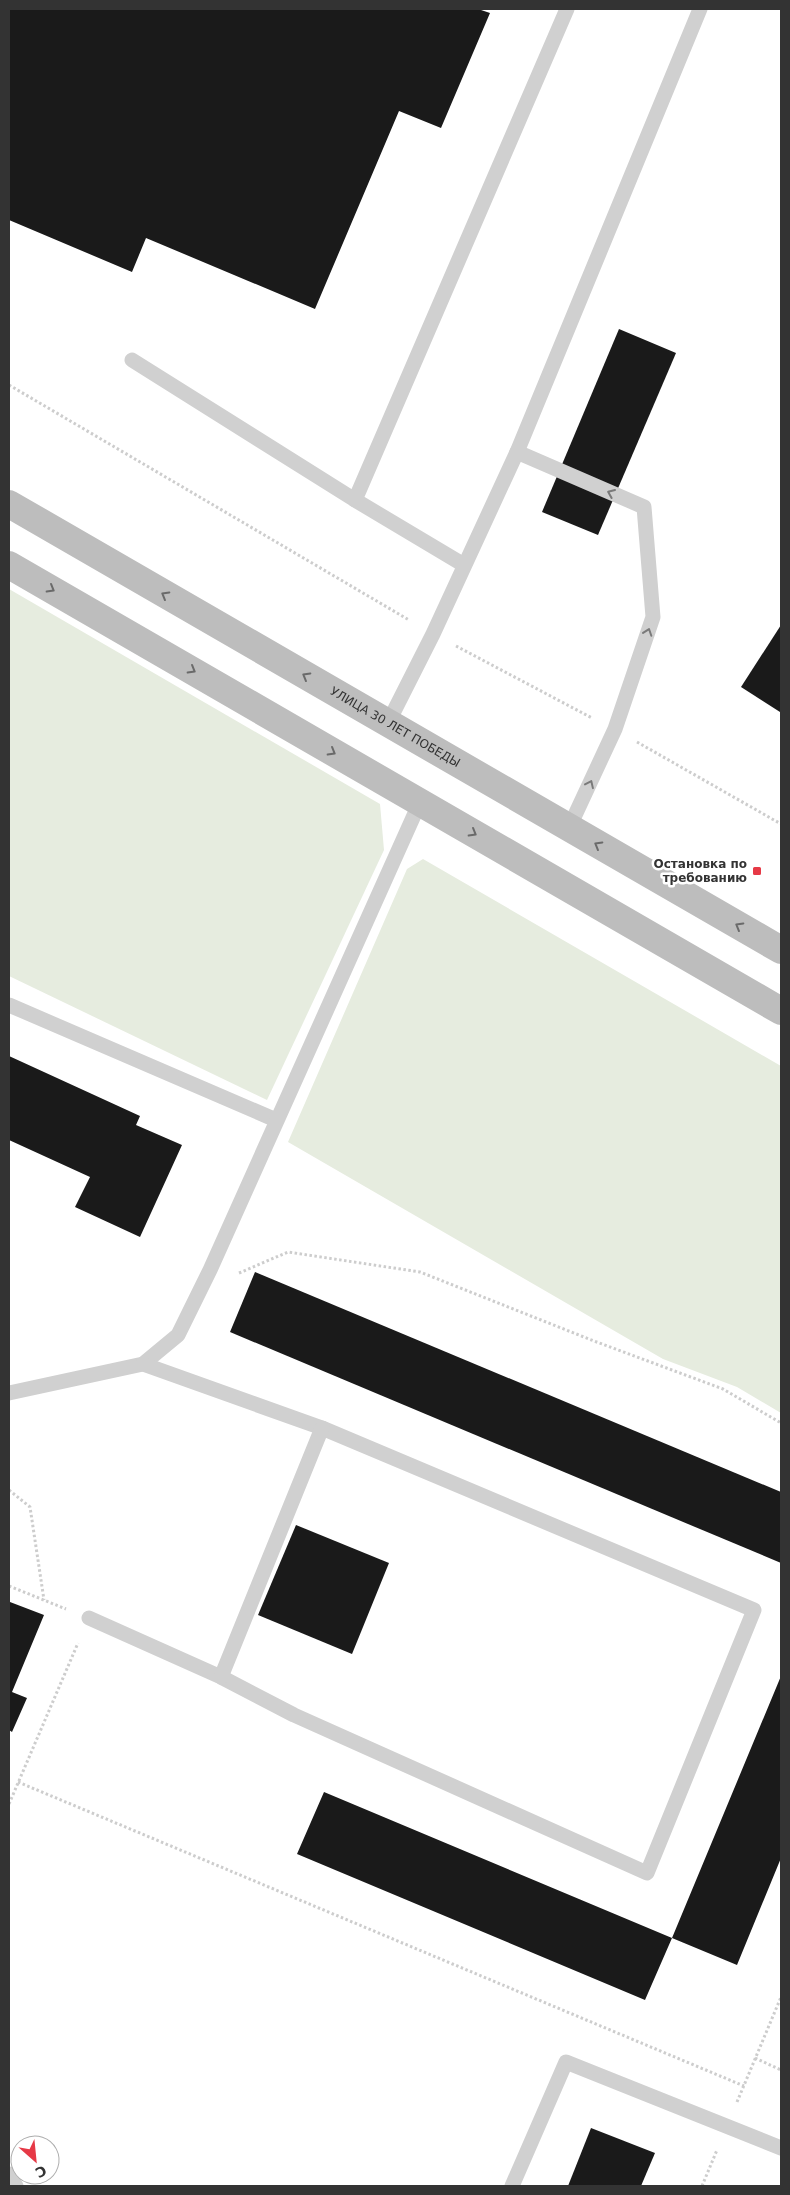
<svg xmlns="http://www.w3.org/2000/svg" width="790" height="2195" font-family="'DejaVu Sans',sans-serif">
	<rect width="100%" height="100%" fill="#fff"/>
	<g fill="#e6ecdf">
		<path d="M9,589L380,804L384,850L267,1100L9,976Z"/>
		<path d="M423,859L781,1066V1413L737,1387L663,1359L288,1142L407,869Z"/>
	</g>
	<g fill="#1a1a1a">
		<path d="M9,9H478L490,13L441,128L399,111L315,309L146,238L132,272L9,220Z"/>
		<path d="M619,329L676,353L598,535L542,512Z"/>
		<path d="M781,625V710L780,712L741,687Z"/>
		<path d="M9,1056L140,1116L136,1125L182,1145L140,1237L75,1207L90,1177L9,1140Z"/>
		<path d="M255,1272L781,1492V1563L230,1332Z"/>
		<path d="M296,1525L389,1563L352,1654L258,1615Z"/>
		<path d="M10,1602L44,1615L12,1692L27,1698L12,1732L9,1730Z"/>
		<path d="M781,1676V1858L737,1965L672,1938L645,2000L297,1854L324,1792L672,1938Z"/>
		<path d="M591,2128L655,2153L641,2186H568Z"/>
	</g>
	<g fill="none" stroke-linecap="round" stroke-linejoin="round">
		<g stroke="#cdcdcd" stroke-width="3" stroke-dasharray="2.5 2.5" stroke-linecap="butt">
			<path d="M9,385L409,620"/>
			<path d="M456,646L592,718"/>
			<path d="M637,742L781,824"/>
			<path d="M239,1273L288,1252L420,1272L594,1341L723,1389L781,1423"/>
			<path d="M9,1490L30,1507L44,1600"/>
			<path d="M9,1586L66,1609"/>
			<path d="M18,1782L744,2086"/>
			<path d="M9,1804L78,1643"/>
			<path d="M755,2058L781,2070"/>
			<path d="M737,2102L781,1997"/>
			<path d="M702,2186L717,2150"/>
		</g>
		<g stroke="#d0d0d0" stroke-width="15">
			<path d="M132,360L355,500"/>
			<path d="M517,452L644,507L653,617L615,729L569,828"/>
			<path d="M464,565L355,500L567,9"/>
			<path d="M388,723L433,634L517,452L700,9"/>
			<path d="M9,1005L276,1120"/>
			<path d="M9,1393L143,1364L178,1335L210,1270L420,802"/>
			<path d="M89,1618L221,1677L294,1715L647,1873L754,1610L322,1428L143,1364"/>
			<path d="M221,1677L322,1428"/>
			<path d="M9,2174L16,2186"/>
			<path d="M512,2186L566,2062L781,2148"/>
		</g>
		<g stroke="#bdbdbd" stroke-width="28">
			<path id="s1" d="M9,504L781,950"/>
			<path d="M9,565L781,1011"/>
		</g>
	</g>
	<defs><path id="oneway-chevron" d="M-2-3.5L2.5 0L-2 3.5" fill="none" stroke-width="1.6" stroke-linecap="round" stroke-linejoin="round" transform="scale(1.25)"/></defs>
	<g stroke="#7a7a7a">
		<use href="#oneway-chevron" transform="translate(611 493) rotate(-157)"/>
		<use href="#oneway-chevron" transform="translate(648 632) rotate(-71)"/>
		<use href="#oneway-chevron" transform="translate(590 784) rotate(-65)"/>
	</g>
	<g stroke="#6a6a6a">
		<use href="#oneway-chevron" transform="translate(51 589) rotate(30)"/>
		<use href="#oneway-chevron" transform="translate(165 595) rotate(-150)"/>
		<use href="#oneway-chevron" transform="translate(192 670) rotate(30)"/>
		<use href="#oneway-chevron" transform="translate(306 676) rotate(-150)"/>
		<use href="#oneway-chevron" transform="translate(332 752) rotate(30)"/>
		<use href="#oneway-chevron" transform="translate(473 833) rotate(30)"/>
		<use href="#oneway-chevron" transform="translate(598 845) rotate(-150)"/>
		<use href="#oneway-chevron" transform="translate(739 926) rotate(-150)"/>
	</g>
	<rect fill="#e63946" stroke="#fff" stroke-width="2" x="752" y="866" width="10" height="10" rx="2.5"/>
	<g text-anchor="middle" dominant-baseline="central" stroke-width="5" stroke-linejoin="round" paint-order="stroke">
		<g font-size="12" fill="#333" stroke="#fff">
			<text stroke="none"><textPath href="#s1" startOffset="446">УЛИЦА 30 ЛЕТ ПОБЕДЫ</textPath></text>
		</g>
		<g font-size="12" font-weight="bold" fill="#333" stroke="#fff" text-anchor="end">
			<text x="747" y="864">Остановка по<tspan x="747" dy="14">требованию</tspan></text>
		</g>
	</g>
	<rect width="790" height="2195" fill="none" stroke="#333333" stroke-width="20"/>
	<g transform="translate(35 2160) rotate(153)"><circle r="24" fill="#ffffff" stroke="#adadad"/>
	<path d="M0-4L9 19L0 12L-9 19Z" fill="#e63946"/>
	<text y="-8" font-size="14" font-weight="bold" text-anchor="middle" fill="#333333">С</text>
	</g>
</svg>
